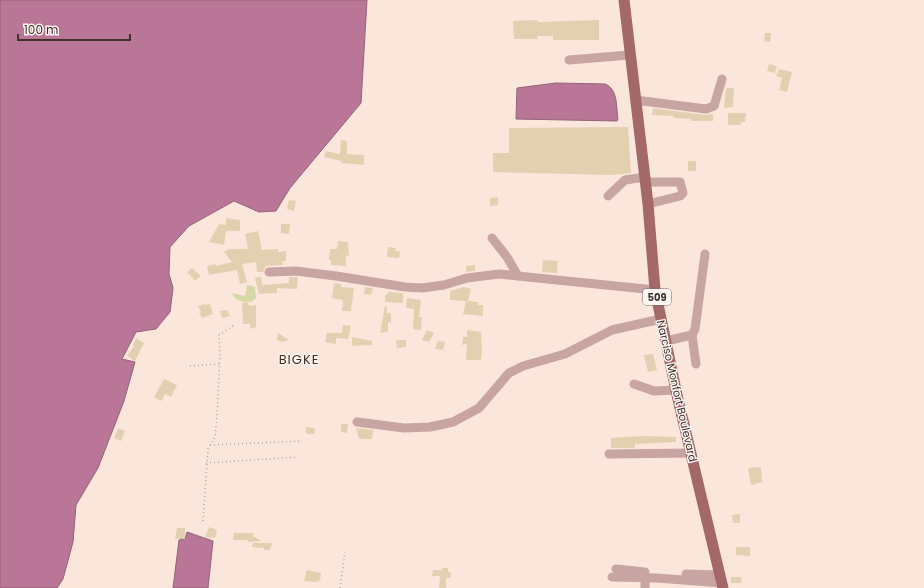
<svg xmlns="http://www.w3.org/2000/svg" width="924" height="588" font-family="Poppins,sans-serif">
	<rect width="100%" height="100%" fill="#fbe6db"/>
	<path fill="#d5d8a7" d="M247,285L255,287L256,298L251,302C242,301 236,303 232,293L245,296Z"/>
	<g fill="#b97697" stroke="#946277">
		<path d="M0,0H367L361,103L290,188L276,211L259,212L234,201L189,226L170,247L169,274L173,288L170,312L156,329L136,332L122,359L135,362L124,401L98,468L76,505L73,542L63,579L57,588H0Z"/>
		<path d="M556,83L605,84C618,89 616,106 618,119L617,121L516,119L517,88Z"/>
		<path d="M187,532L213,541L208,588H173L179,540L185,539Z"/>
	</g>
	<g fill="#e3d0b1">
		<path d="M537,20L538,22L599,20V40H553V36H537L538,39H514L513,21Z"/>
		<path d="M765,33H771L770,42L764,41Z"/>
		<path d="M769,64L777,66L775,73L767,71Z"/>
		<path d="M779,69L792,72L787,92L779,90L782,78L776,76Z"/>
		<path d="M726,88H734L733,107L724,108Z"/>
		<path d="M653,108L705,115L713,114V121H691V119L673,118L674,116L652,115Z"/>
		<path d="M728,113H746L745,122H741V125H728Z"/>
		<path d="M628,127L631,173L613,175L493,172V153H509V128Z"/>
		<path d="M341,140L347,141V154L364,155V165L341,163V161L324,157L326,151L340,154Z"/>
		<rect x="688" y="161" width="8" height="10"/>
		<path d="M498,197V205L490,206V198Z"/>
		<path d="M289,200L296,201L294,211L287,209Z"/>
		<path d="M226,218L240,220V231H226L224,245L209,242L219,224L226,225Z"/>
		<path d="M281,224H290L289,234L281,233Z"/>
		<path d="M258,231L262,250L278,249V252L286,251V261H282L283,265L266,266L263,272H257L256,262L242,264L247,282L240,284L237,270L209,275L207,266L216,264V266L232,262L224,252L229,249H248L245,234Z"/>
		<path d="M338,241L348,242L349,256L346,255V266L331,265V260H329L330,249H337Z"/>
		<path d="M388,247L396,248L395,251H400L399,258L387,257Z"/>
		<path d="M543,260L558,261L557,273L542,272Z"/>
		<path d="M475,265V271L466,272V266Z"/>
		<path d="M192,268L201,276L195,281L187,272Z"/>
		<path d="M261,277L262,285L277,284V293L259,294L255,278Z"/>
		<path d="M289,277H298L297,289L277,288V284L289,283Z"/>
		<path d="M334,283L341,284V287L354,288L351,311H342L343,300L332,298Z"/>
		<path d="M365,287L373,288L371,295L364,294Z"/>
		<path d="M464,287L471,289L468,301L479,302L478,305H483V316L463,314L466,301L450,300V291Z"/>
		<path d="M388,292L403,293V303L385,302V295H387Z"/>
		<path d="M407,298L421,300L419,317H422L421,330L413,329L414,309L406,308Z"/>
		<path d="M248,302L249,306L256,305V327L250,329V324H243L242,303Z"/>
		<path d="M204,304L205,305L210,304L213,314L202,318L199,313L201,312L198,306Z"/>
		<path d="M385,306H387V313H391V323L388,322V332L380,333Z"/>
		<path d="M227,310L230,316L222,318L220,311Z"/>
		<path d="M343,325L351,326L348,339L336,338V344L325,342L327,333H342Z"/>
		<path d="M427,330L434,333L429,342L422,340Z"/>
		<path d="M467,330L481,332L482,350L481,360H466L467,344L462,345L463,337H467Z"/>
		<path d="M278,333L289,340L282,342L277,340Z"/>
		<path d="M352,337L372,341V345L352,346Z"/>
		<path d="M136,338L144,343L135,361L127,356L134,346L133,345Z"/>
		<path d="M396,340H406V347L397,348Z"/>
		<path d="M438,341L445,342L443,350L435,349Z"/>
		<path d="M653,354L657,370L648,372L644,355Z"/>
		<path d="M164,379L177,385L171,397L165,394L162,401L154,397Z"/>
		<path d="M341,424H348L347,433L341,432Z"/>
		<path d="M306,427L315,428L314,434H306Z"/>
		<path d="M118,428L125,431L121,441L114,438Z"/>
		<path d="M356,428L373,430L372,439H359Z"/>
		<path d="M642,436L676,437V442L635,444V448H611V438Z"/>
		<path d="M761,467L762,482L751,485L748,468Z"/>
		<path d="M740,514V523H733L732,515Z"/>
		<path d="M209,527L217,530L215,538L205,537Z"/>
		<path d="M177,528H185V539H175Z"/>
		<path d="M234,533H254L253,536L262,541L247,542L248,540H233Z"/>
		<path d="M253,543H272L270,550H264V548L252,547Z"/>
		<path d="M736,547H750V556L736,555Z"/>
		<path d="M442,568H448V572H451L450,578H446V588H439L440,576H432L433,570H442Z"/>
		<path d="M307,570L321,573L320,580L317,582L304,581Z"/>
		<path d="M731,577H742L741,583H731Z"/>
	</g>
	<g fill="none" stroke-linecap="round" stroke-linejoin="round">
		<g stroke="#b6a49a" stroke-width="1.5" stroke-dasharray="1 3" stroke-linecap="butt">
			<path d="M190,366L219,364"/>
			<path d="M210,445L302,441"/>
			<path d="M206,463L297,457"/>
			<path d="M203,521L208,449L215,437L217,416L220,354L219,335L234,325"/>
			<path d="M340,588L345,552"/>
		</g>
		<g stroke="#c8a4a3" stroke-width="9">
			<path d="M569,60L629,55"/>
			<path d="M635,100L706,109L714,106L722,79"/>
			<path d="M645,182H680L683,193L680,196L648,204"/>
			<path d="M608,196L625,180L645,177"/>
			<path d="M492,238L507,257L518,276"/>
			<path d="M269,272L296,271L336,276L405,287L422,288L444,285L467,278L499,274L655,290"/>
			<path d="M692,335L696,364"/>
			<path d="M666,341L692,335L695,329L705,254"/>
			<path d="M634,384L654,391L676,390"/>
			<path d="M357,422L404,428L430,427L453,422L479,408L509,373L523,366L565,354L612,330L661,319"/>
			<path d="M609,454L691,453"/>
			<path d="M616,569L645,572"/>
			<path d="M686,574L720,575"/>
			<path d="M612,577L657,578L722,583"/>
			<path d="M645,578V588"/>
		</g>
		<path stroke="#a56868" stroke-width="11" d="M624,0L648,204L655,290L677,395L723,588"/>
	</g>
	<g text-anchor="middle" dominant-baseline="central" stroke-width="3" stroke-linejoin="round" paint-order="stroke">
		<rect fill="#fef6f3" stroke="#786d67" stroke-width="1" x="643" y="289" width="28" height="16" rx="3"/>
		<g font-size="10" font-weight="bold" fill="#3f322b">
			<text x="657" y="297">509</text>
		</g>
		<g font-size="11" fill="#3f322b" stroke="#fef6f3">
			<text transform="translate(677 391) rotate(77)">Narciso Monfort Boulevard</text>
		</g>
		<g font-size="13" letter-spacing="1" fill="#452b1c" stroke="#fef6f3">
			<text x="299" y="359">BIGKE</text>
		</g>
	</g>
	<path d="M18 34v6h112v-6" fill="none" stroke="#3f322b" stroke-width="2"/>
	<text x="24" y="34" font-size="12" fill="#3f322b" stroke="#fef6f3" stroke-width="3" paint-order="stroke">100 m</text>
</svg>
